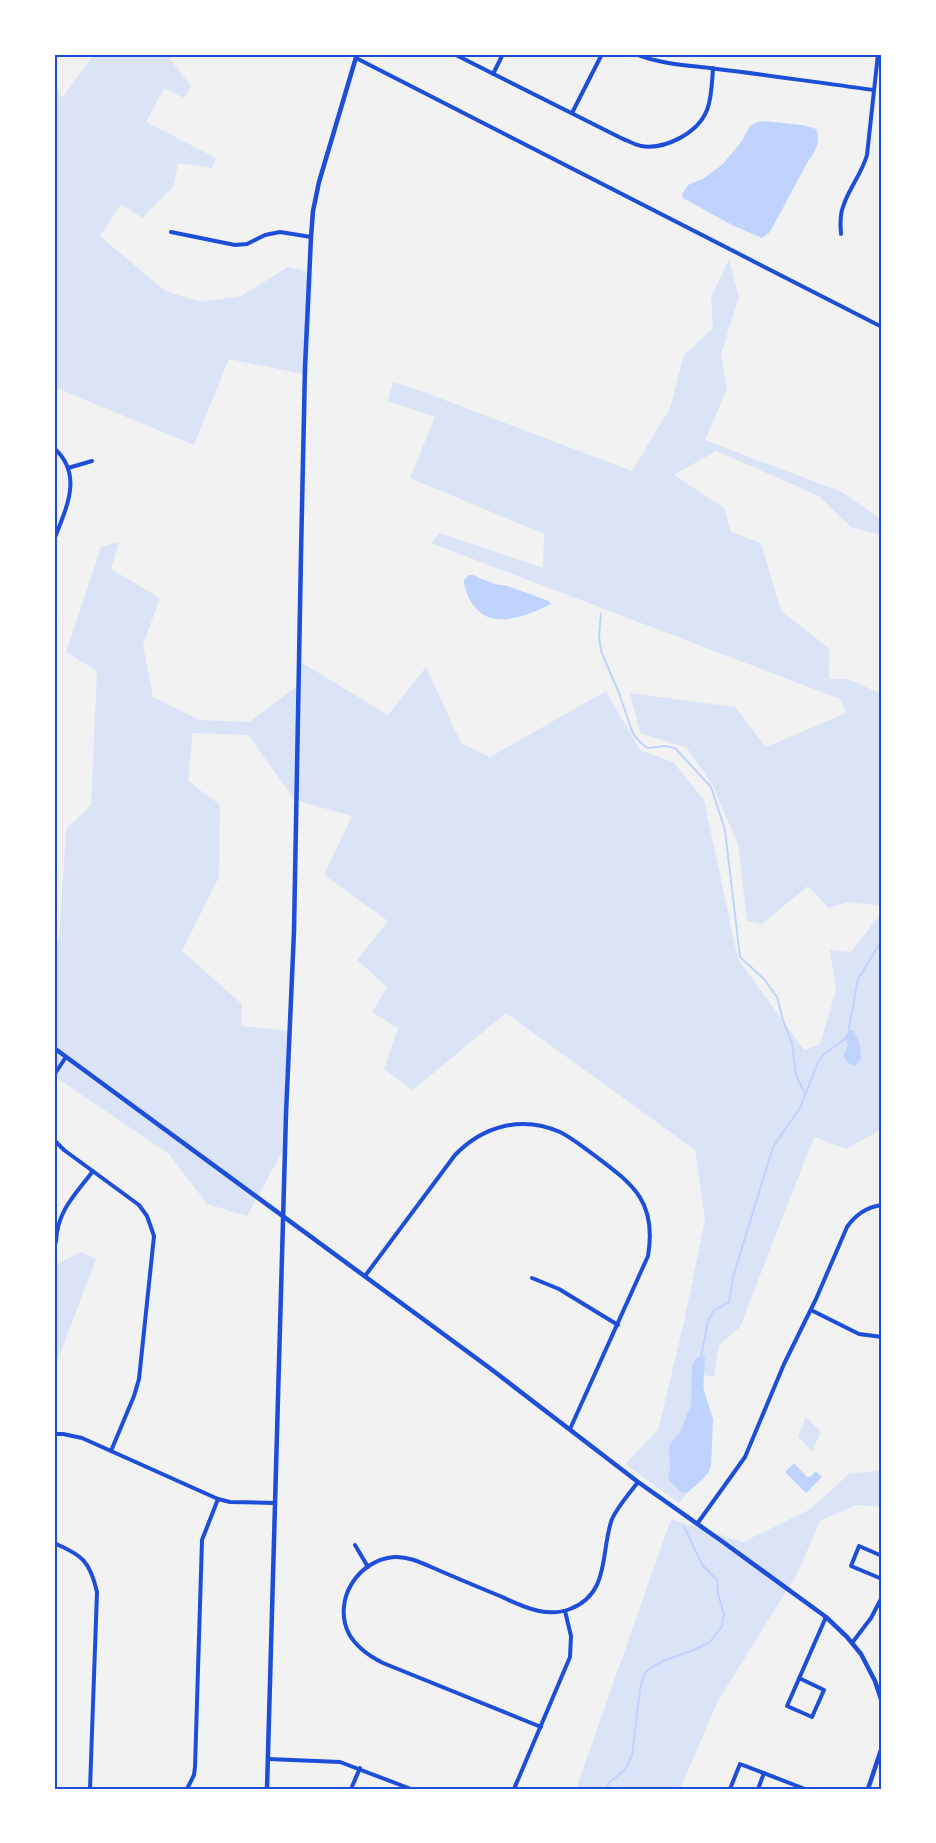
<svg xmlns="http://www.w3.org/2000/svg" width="936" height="1843" font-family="'DejaVu Sans',sans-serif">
	<rect width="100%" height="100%" fill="#f2f2f2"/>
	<g fill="#dbe4f7">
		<path d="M94,54H174L170,59L191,86L184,98L164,88L146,122L216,158L212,168L178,163L174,186L142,218L121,204L100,236L165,291L201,302L241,296L288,267L313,273L308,375L229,359L194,445L54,387V84L62,98Z"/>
		<path d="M729,259L739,297L721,354L727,389L705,440L842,492L882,520V535L852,528L819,496L716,451L674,475L724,508L731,532L761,543L781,611L830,649L829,679H847L882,694V906L849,902L829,908L808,886L762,924L747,921L738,844L712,784L687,748L640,733L630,693L735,707L766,747L846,713L840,699L431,543L440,533L543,568L544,534L410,478L435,417L388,401L393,382L413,388L632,471L670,408L684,355L713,328L711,297Z"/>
		<path d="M119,542L111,569L160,598L143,645L153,697L200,720L249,722L296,687L299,661L388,715L426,667L461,743L490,757L606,691L640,750L673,762L704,800L738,959L804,1050L820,1044L836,990L830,950L851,952L882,912V1129L846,1149L814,1137L740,1327L719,1345L714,1377L703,1375L711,1466L679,1503L625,1464L658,1430L684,1322L705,1220L695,1150L506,1013L413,1090L384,1069L398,1028L372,1012L387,987L357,960L388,921L324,875L352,816L295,800L248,735L193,733L188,781L220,805L219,877L182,951L242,1004L241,1026L292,1031L287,1143L247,1216L207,1204L169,1154L54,1076V946L59,938L66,829L91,805L97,671L66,652L101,547Z"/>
		<path d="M80,1252L96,1259L58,1359L54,1361V1266Z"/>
		<path d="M806,1417L821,1432L812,1452L798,1436Z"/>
		<path d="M882,1470V1507L856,1505L820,1521L797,1574L718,1701L680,1789H576L671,1519L743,1542L809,1510L849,1474Z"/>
	</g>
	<g fill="#bfd3fe">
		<path d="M763,121L802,125L816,129C822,142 814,153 807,163L770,232L762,238L732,225L683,198L682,194L688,185L704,178L722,165L742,141L750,126L758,122Z"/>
		<path d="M469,575H473L494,584L507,586L549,601L551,604C529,615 492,631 474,606C469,599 464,589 464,580Z"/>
		<path d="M851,1030L854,1031L860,1045L861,1059L855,1066L847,1062L843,1055L848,1046L845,1036Z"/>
		<path d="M704,1356L705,1359L703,1388L713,1419L711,1466L708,1473L700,1482L688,1492L683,1493L668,1480L670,1469L669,1451L670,1444L680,1432L691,1405L692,1365L696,1358Z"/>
		<path d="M794,1463L807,1477H810L816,1471L822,1477L806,1493L785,1472Z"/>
	</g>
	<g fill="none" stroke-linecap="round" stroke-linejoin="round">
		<g stroke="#bfd3fe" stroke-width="2">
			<path d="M601,614L599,636L601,651L619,693L633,734L643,745L648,748L665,746L675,748L711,787L725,830L740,957L764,979L777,997L783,1020L792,1043L796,1075L805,1094"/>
			<path d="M701,1358L708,1321L713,1311L729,1302L733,1277L773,1147L800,1108L818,1062L824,1054L845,1039L848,1034L858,979L882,940"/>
			<path d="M605,1789L611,1781L625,1770L632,1755L640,1689L645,1673L649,1669L663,1661L694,1650L710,1642L722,1626L724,1614L718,1594L717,1580L703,1566L684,1527"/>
		</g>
		<g stroke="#1d4ed8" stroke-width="4">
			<path d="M454,54L623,139C629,141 635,145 641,146C665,150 698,133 707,110C712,97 712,81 713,68"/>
			<path d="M635,54C663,65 687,65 717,69C769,75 821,83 874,90"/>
			<path d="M356,58L882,327"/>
			<path d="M493,74L503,54"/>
			<path d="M572,113L602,54"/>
			<path d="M171,232L235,245L247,244L265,235L280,232L311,237"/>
			<path d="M841,234C840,224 840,213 844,204C850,187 862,173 867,155L878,54"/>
			<path d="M54,448C84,475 66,508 54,540"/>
			<path d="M68,468L92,461"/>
			<path d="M54,1075L66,1057"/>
			<path d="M54,1140L64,1150L139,1205L147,1216L154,1236L139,1379L134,1396L111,1451"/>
			<path d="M56,1242C57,1211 75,1195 93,1171"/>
			<path d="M365,1276L455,1155C483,1126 522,1115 560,1132C572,1138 583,1147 594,1155C634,1185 657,1202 648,1256L570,1429"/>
			<path d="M532,1278L559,1289L618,1325"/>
			<path d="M811,1310L859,1334L882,1337"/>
			<path d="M54,1434H63L82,1438L218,1499L230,1502L275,1503"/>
			<path d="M697,1524L745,1457L784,1364L816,1299L847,1227C856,1214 867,1207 882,1205"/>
			<path d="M54,1543C82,1555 90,1561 97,1592L90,1789"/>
			<path d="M355,1545L368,1567"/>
			<path d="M882,1556L859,1546L851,1566L882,1579"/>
			<path d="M852,1643L871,1618L882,1597"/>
			<path d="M799,1678L824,1690L812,1717L787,1706L826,1617"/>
			<path d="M541,1727L383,1663C369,1656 357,1648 349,1634C332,1600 358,1560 394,1557C409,1556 424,1564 438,1570C459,1579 480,1588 500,1596C513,1602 525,1608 539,1611C549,1613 560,1613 570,1609C611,1593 600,1552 612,1519C618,1506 629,1494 638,1482"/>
			<path d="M268,1759L340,1762L411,1789"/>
			<path d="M187,1789L194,1775L195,1767L202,1540L218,1499"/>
			<path d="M351,1789L360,1768"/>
			<path d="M514,1789L570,1657L571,1636L565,1611"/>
			<path d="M730,1789L740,1764L805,1789"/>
			<path d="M758,1789L764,1773"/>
		</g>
		<g stroke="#1d4ed8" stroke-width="4.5">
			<path d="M54,1048L491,1369L638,1482L723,1542L826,1617L847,1637L861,1654L875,1681L882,1702"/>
			<path d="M267,1789L286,1114L294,931L301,554L305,367L311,237L313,211L319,182L357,54"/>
			<path d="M868,1789L882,1747"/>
		</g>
	</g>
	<rect width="936" height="1843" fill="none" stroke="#ffffff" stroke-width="111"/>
	<rect x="56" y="56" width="824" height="1732" fill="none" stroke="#1d4ed8" stroke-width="2"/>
</svg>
